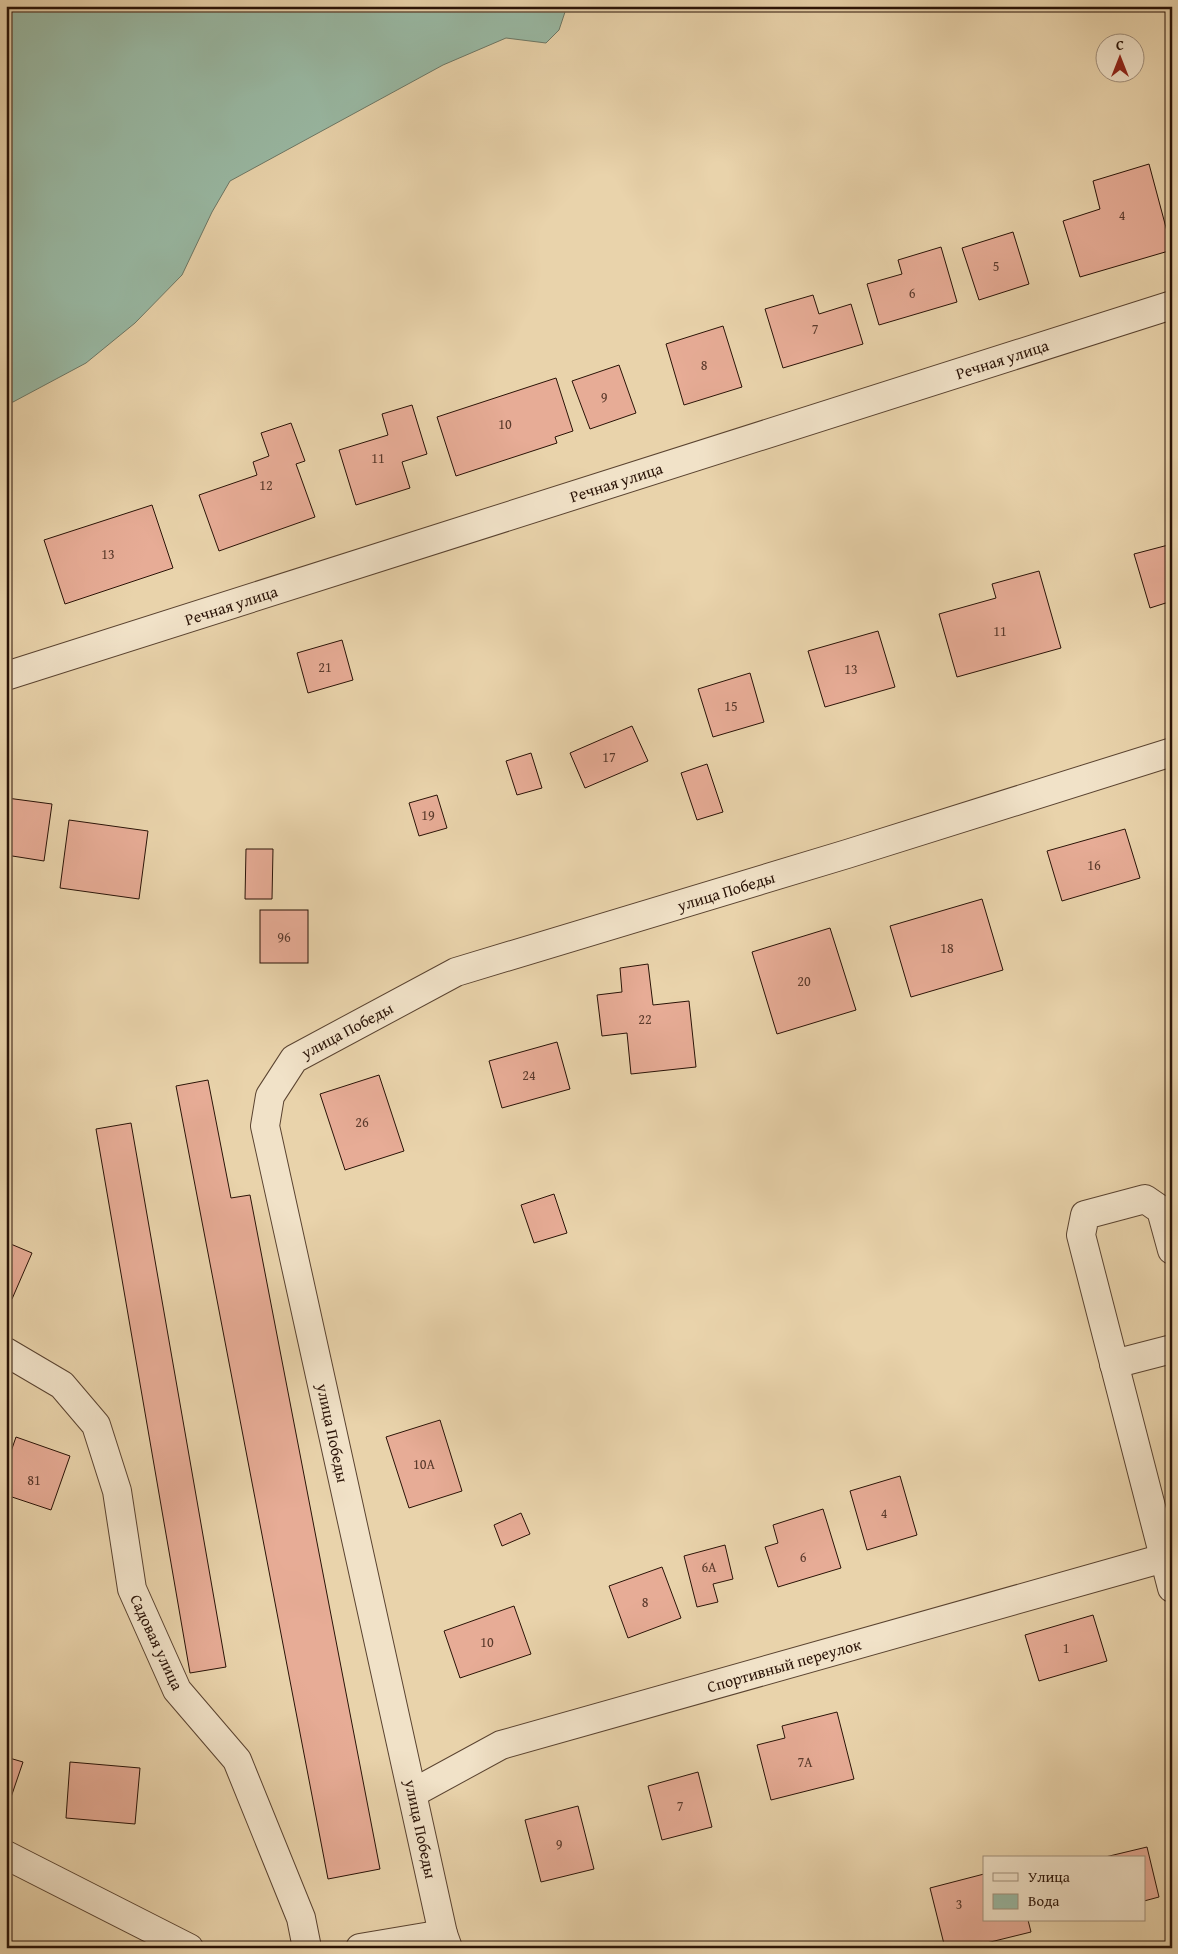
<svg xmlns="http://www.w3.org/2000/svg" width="1178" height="1954" font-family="'Gentium Book Plus',serif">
	<rect width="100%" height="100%" fill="#e9d3ab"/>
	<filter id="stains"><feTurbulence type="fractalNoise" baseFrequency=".004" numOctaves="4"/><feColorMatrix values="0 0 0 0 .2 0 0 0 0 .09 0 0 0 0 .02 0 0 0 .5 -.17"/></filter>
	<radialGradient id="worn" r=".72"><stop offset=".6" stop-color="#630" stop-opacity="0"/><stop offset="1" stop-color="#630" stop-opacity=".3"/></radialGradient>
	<path fill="#99b9a4" stroke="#6d7765" d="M6,6H567L559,30L546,43L506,38L443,65L230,181L212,212L182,275L135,323L86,363L13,402L6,404Z"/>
	<g fill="#e7ac96" stroke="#2a1307">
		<path d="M1149,164L1172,250L1080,277L1063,221L1100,209L1093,181Z"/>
		<path d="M1013,232L1029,284L979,300L962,248Z"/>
		<path d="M941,247L957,302L879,325L867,284L902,274L898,260Z"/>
		<path d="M813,295L819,314L851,304L863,344L783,368L765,309Z"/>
		<path d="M723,326L742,387L684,405L666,344Z"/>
		<path d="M619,365L636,413L590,429L572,381Z"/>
		<path d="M556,378L573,431L555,437L557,443L456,476L437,417Z"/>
		<path d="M412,405L427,454L402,462L410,488L356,505L339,450L388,435L382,414Z"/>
		<path d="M291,423L305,461L296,464L315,517L219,551L199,495L257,475L253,462L269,456L261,433Z"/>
		<path d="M152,505L173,568L65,604L44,540Z"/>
		<path d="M1172,544V601L1150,608L1134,554Z"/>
		<path d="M1039,571L1061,648L957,677L939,614L996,598L992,584Z"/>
		<path d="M878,631L895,687L825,707L808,651Z"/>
		<path d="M342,640L353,680L308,693L297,653Z"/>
		<path d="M750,673L764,722L713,737L698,689Z"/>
		<path d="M632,726L648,761L585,788L570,753Z"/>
		<path d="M531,753L542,788L517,795L506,761Z"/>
		<path d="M707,764L723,812L697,820L681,773Z"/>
		<path d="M437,795L447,828L419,836L409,803Z"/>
		<path d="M7,798L52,804L44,861L6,855Z"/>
		<path d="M69,820L148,831L139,899L60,888Z"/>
		<path d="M1125,829L1140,878L1062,901L1047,851Z"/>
		<path d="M246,849H273L272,899H245Z"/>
		<path d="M982,899L1003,970L911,997L890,926Z"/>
		<rect x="260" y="910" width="48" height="53"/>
		<path d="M830,928L856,1010L777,1034L752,952Z"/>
		<path d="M648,964L653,1005L689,1001L696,1067L631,1074L627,1033L602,1036L597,995L622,992L620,968Z"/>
		<path d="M557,1042L570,1089L502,1108L489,1061Z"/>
		<path d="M379,1075L404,1151L345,1170L320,1094Z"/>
		<path d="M208,1080L231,1198L250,1195L380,1869L328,1879L176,1086Z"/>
		<path d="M131,1123L226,1667L190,1673L96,1129Z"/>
		<path d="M554,1194L567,1233L534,1243L521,1205Z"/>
		<path d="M6,1242L32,1253L12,1299L6,1297Z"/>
		<path d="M440,1420L462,1491L409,1508L386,1437Z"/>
		<path d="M16,1437L70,1456L51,1510L6,1495V1466Z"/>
		<path d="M900,1476L917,1535L867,1550L850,1491Z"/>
		<path d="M823,1509L841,1568L778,1587L765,1547L778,1543L773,1525Z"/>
		<path d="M521,1513L530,1534L502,1546L494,1525Z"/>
		<path d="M725,1545L733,1579L713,1584L718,1602L697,1607L684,1556Z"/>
		<path d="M662,1567L681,1618L628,1638L609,1586Z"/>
		<path d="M514,1606L531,1654L460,1678L444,1631Z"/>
		<path d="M1093,1615L1107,1661L1039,1681L1025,1635Z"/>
		<path d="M837,1712L854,1779L771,1800L757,1745L785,1738L782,1726Z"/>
		<path d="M6,1757L23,1762L6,1812Z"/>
		<path d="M70,1762L140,1768L135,1824L66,1818Z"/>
		<path d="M698,1772L712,1827L662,1840L648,1786Z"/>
		<path d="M578,1806L594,1869L541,1882L525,1820Z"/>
		<path d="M1147,1847L1159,1897L1144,1901V1858H1101Z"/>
		<path d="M984,1874V1920H1028L1031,1932L966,1948H945L930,1888Z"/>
	</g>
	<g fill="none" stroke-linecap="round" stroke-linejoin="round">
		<defs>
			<g id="minor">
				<path d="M6,676L1172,305"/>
				<path d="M1172,1250L1161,1210L1145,1199L1085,1215L1081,1235L1172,1588"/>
				<path d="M6,1352L62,1385L96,1425L117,1491L132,1589L177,1690L237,1760L301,1918L307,1948"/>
				<path d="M1114,1364L1172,1349"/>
				<path d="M413,1793L501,1745L1164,1558"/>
				<path d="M6,1855L189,1948"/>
				<path d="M360,1948L443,1934"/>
				<path d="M448,1948L443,1934L265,1126L270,1096L294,1059L456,972L847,854L1172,752"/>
			</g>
		</defs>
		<use href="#minor" stroke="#5a4330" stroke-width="30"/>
		<use href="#minor" stroke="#f1e2c8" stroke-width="28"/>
	</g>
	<g text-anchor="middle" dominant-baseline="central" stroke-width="5" stroke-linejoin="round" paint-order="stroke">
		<g font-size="14" fill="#59392b">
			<text x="1122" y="215">4</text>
			<text x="996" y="266">5</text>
			<text x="912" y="293">6</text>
			<text x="815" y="329">7</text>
			<text x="704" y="365">8</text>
			<text x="604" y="397">9</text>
			<text x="505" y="424">10</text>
			<text x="378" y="458">11</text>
			<text x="266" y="485">12</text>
			<text x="108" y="554">13</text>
			<text x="1000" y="631">11</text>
			<text x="325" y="667">21</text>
			<text x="851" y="669">13</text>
			<text x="731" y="706">15</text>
			<text x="609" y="757">17</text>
			<text x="428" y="815">19</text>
			<text x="1094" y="865">16</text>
			<text x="284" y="937">96</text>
			<text x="947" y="948">18</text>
			<text x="804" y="981">20</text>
			<text x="645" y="1019">22</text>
			<text x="529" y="1075">24</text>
			<text x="362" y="1122">26</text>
			<text x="424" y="1464">10А</text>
			<text x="34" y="1480">81</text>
			<text x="884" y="1513">4</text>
			<text x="803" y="1557">6</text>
			<text x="709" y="1567">6А</text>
			<text x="645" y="1602">8</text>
			<text x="487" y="1642">10</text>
			<text x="1066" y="1648">1</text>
			<text x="805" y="1762">7А</text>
			<text x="680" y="1806">7</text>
			<text x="559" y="1844">9</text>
			<text x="959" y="1904">3</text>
		</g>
		<g font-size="16" fill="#2a1307" stroke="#f1e2c8">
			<text transform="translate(1002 359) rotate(-18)">Речная улица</text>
			<text transform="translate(616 482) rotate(-18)">Речная улица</text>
			<text transform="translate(231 605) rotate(-18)">Речная улица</text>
			<text transform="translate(726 891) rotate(-17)">улица Победы</text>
			<text transform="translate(347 1030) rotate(-28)">улица Победы</text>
			<text transform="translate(333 1433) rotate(78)">улица Победы</text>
			<text transform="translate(157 1642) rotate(65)">Садовая улица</text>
			<text transform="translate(784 1665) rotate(-16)">Спортивный переулок</text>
			<text transform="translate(421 1829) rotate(78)">улица Победы</text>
		</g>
	</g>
	<rect width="1178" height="1954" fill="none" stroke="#e9d3ab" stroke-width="25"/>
	<rect x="8" y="8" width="1163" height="1939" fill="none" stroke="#2a1307" stroke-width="2.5"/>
	<rect x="12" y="12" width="1153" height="1929" fill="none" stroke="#2a1307"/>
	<rect x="983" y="1856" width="162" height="65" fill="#f1e2c8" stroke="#a18f7b"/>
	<rect x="993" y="1873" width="25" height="8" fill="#f1e2c8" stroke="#a18f7b"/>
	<text x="1028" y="1882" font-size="15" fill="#2a1307">Улица</text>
	<rect x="993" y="1894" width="25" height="15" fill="#99b9a4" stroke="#a18f7b"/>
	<text x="1028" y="1906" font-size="15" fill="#2a1307">Вода</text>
	<g transform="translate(1120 58)"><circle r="24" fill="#f1e2c8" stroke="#a18f7b"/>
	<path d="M0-4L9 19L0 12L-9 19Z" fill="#8f2418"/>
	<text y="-8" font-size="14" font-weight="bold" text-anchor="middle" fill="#2a1307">С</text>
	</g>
	<rect width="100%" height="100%" filter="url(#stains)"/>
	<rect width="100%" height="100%" fill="url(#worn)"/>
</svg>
